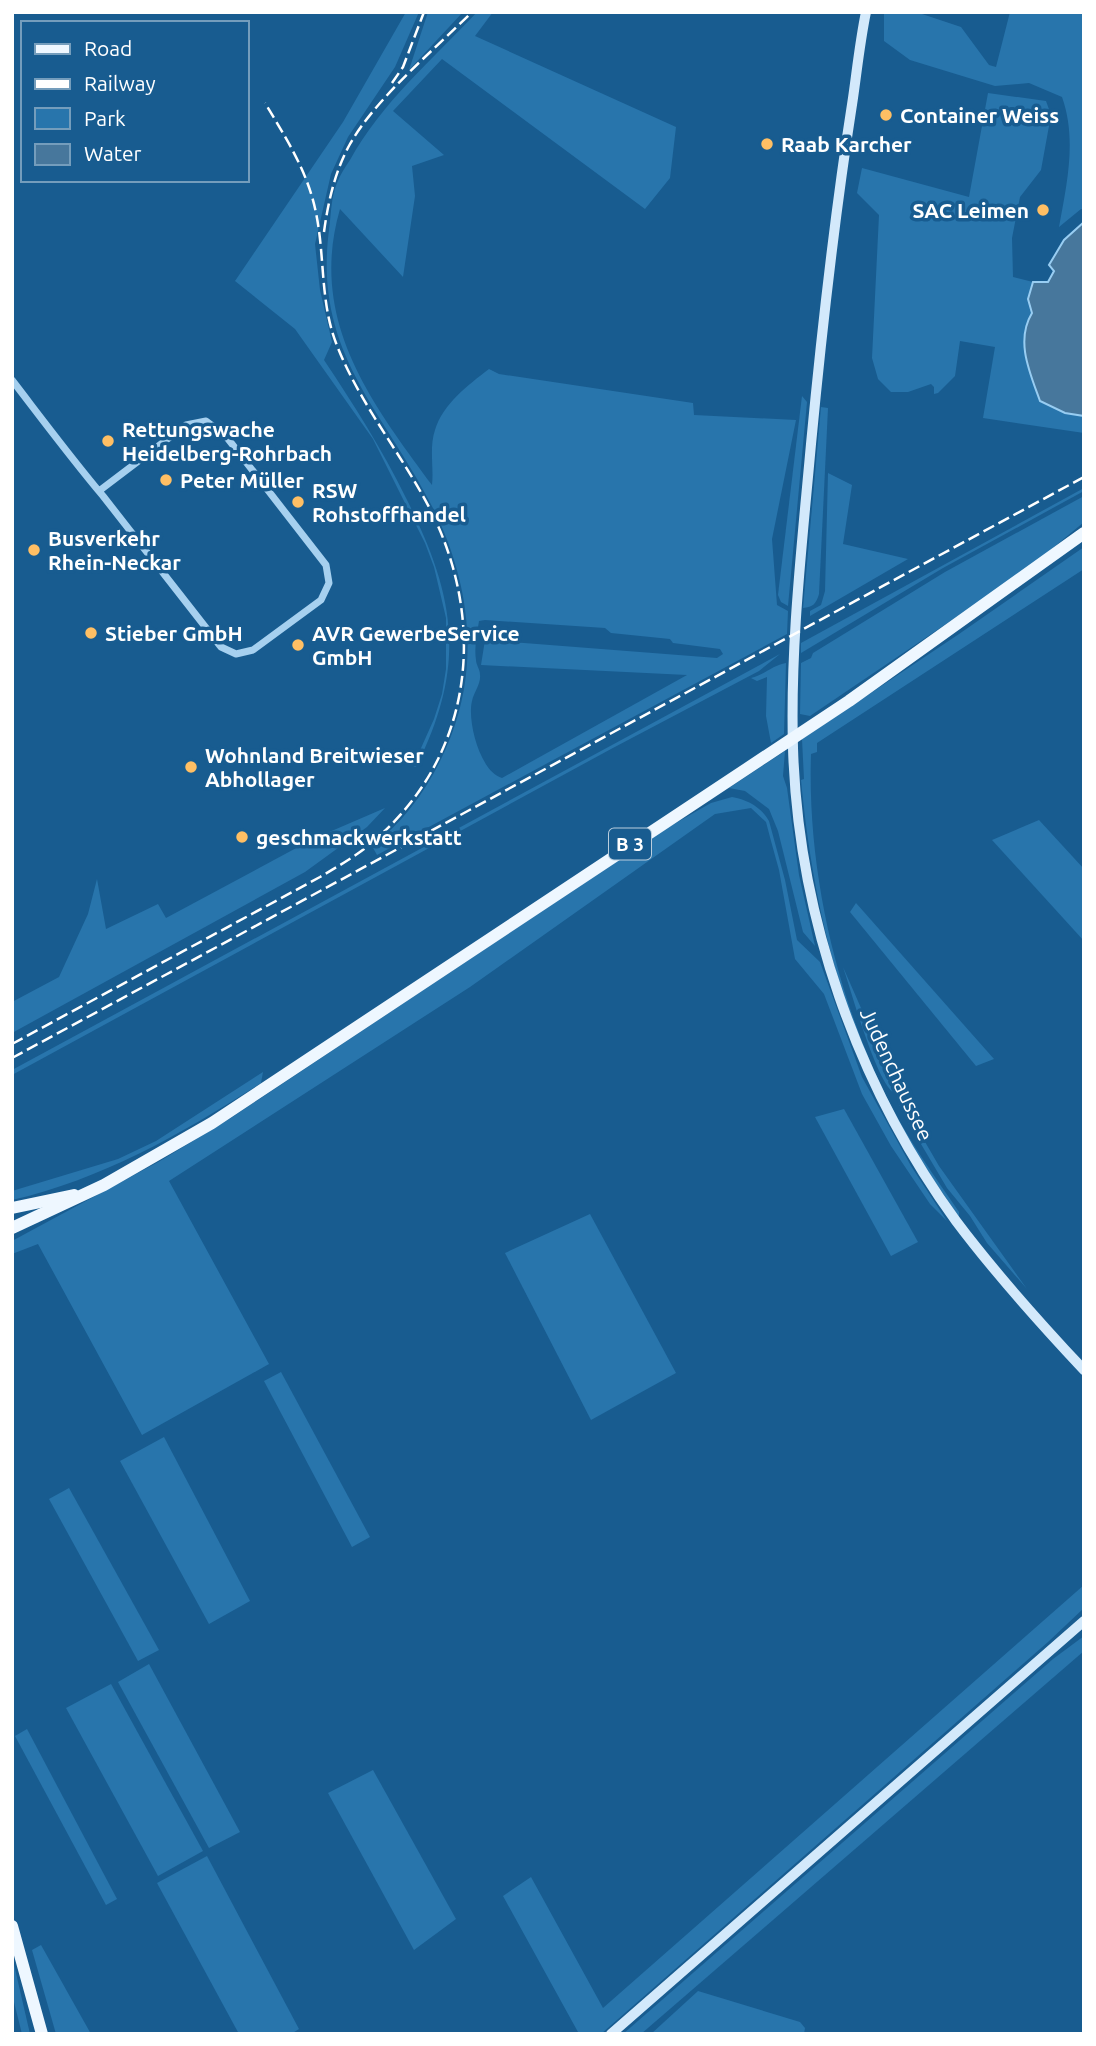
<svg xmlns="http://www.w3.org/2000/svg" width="1096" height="2046" font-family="Ubuntu,sans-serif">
	<rect width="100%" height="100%" fill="#185c90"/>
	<g fill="#2875ac" fill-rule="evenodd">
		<path d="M406,12H419L395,67L348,137L331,174L315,244L320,290L332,342L324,360C354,405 382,449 406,498C456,597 467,665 416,767L413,766L434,719L442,694L446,669V618L434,567L425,543L373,439L295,329L235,281L343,122Z"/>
		<path d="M428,12H463L409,70Z"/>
		<path d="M477,12H493L475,36L676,127L670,178L645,209L442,59L393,111L444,155L412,166L415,196L403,277L340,209C308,319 370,401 432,485C434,468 429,448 435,430C443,404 468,385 489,369L499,374L693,403L694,415L796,420L772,539L777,605L788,611L787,634L377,855L372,846C409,818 435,778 451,736C480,661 469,581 434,510C384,410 313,354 329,230C331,215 331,197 337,183C340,175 345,167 350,160C382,102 432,60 477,12ZM485,620L605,628L611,633L670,639L673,643L720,649L723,654L717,658L485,640L481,665L687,675L502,778C480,772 467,721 472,701C474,692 481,684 480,675C480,669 476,665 476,660C474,647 477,634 479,621Z"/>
		<path d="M884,12H916L961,27L989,65L996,67L1010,12H1084V210L1081,209L1059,227C1067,183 1077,139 1062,97L1029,83L995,86L910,60L884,41Z"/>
		<path d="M988,93L1046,101L1051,115L1041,170L1020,197L1012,238L1013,277L1033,282L1028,299L1065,413L1084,416V433L983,418L995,347L960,341L955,376L938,393L934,394V387L931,384L908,392H891L878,379L872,358L879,215L857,193L862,168L969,197Z"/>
		<path d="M802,396L807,402L788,606L781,602L778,595Z"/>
		<path d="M821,407L828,408L819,594C816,604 813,607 803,608Z"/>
		<path d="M828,473L852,485L843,544L908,559L810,616V611L821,605L825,591Z"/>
		<path d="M1084,488V491L943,568L801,653V643Z"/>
		<path d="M1084,496V522L1030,567L810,716L800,714L801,663L811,658L813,653L945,572Z"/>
		<path d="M1084,547V569L817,743V752L811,754C807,871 837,1000 890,1104C910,1142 935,1177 959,1212V1217C937,1184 913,1153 895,1118C839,1013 812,898 801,780L804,779L802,739L959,634Z"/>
		<path d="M780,654L759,671L611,749L12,1075V1070Z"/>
		<path d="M786,663L784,734L771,743L766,716L767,677L757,681L751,678C764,675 773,665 786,663Z"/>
		<path d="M785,751L783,776L787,788L799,875L815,946L803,932L778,831L769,809L745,791L729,788Z"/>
		<path d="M732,797C748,800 761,807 769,821L785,880L797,940L820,962L862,1077L911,1166L947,1221L930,1204L891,1146L862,1094L824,994L795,959L779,870L771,841L766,822L751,808L715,814L470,987L169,1181L269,1364L142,1435L38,1244L12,1254V1241L160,1161L231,1118L667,828L711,803Z"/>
		<path d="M385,808L367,827L305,872L12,1033V1002L59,977L88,914L97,879L106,929L158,904L166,918L313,839Z"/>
		<path d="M1039,820L1084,869V941L992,840Z"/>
		<path d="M856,903L994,1059L976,1066L850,912Z"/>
		<path d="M843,967L897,1090L894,1093C876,1082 851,990 843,967Z"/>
		<path d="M263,1072L261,1083C183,1133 103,1179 12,1200V1191L118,1159L156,1141Z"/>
		<path d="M898,1102L906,1109L939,1166L1027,1289L987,1243L970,1216L947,1188L905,1117Z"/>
		<path d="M844,1109L918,1242L891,1256L815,1117Z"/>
		<path d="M590,1214L676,1373L591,1420L505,1253Z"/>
		<path d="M281,1372L370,1537L352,1547L264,1381Z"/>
		<path d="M164,1437L250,1601L209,1624L120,1461Z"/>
		<path d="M69,1488L159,1650L138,1661L49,1499Z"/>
		<path d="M1084,1585V1608L1048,1642L601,2034H577L578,2032L503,1896L531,1877L603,2008Z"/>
		<path d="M1084,1636V1651L641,2034H623L1053,1659Z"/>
		<path d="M149,1664L240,1832L209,1848L118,1682Z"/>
		<path d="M111,1684L203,1851L158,1876L66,1708Z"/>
		<path d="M27,1729L117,1899L106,1905L15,1736Z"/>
		<path d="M373,1770L456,1919L414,1950L328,1793Z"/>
		<path d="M207,1856L299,2029L291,2034H239L157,1883Z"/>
		<path d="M41,1945L91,2034H56L32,1950Z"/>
		<path d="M12,1956L30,2034H22L12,1994Z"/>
		<path d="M698,1991L800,2022L805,2028L804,2034H651Z"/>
	</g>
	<path fill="#47779c" stroke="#98cdf2" stroke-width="2" d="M1084,222V416L1065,413L1040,401C1030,373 1015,341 1032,313L1028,299L1033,282H1048L1054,271L1049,265L1064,240Z"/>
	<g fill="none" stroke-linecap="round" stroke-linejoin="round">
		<path stroke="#a6d0ef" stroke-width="7" d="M12,380C42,419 71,458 103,496L221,647L236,654L253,650L321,600L329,583L326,565L225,435L206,421L186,425L99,491"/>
		<g stroke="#d3e9fb" stroke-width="10">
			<path d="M866,12C860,41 857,70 853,98C835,213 822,328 811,444C802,545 790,646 793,748C798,916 857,1085 956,1221C995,1273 1039,1322 1084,1370"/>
			<path d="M611,2034L1084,1621"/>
		</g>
		<g stroke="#eef7ff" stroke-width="12">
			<path d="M12,1208L74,1195"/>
			<path d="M12,1228L104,1185L212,1123L849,701L1084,533"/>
			<path d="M12,1926L42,2034"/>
		</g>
		<g stroke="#fff" stroke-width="2.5" stroke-dasharray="12 5" stroke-linecap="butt">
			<path d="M392,83L403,67L424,12"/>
			<path d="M324,232C328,202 335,171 350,144C376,98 434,50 472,12"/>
			<path d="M12,1044L320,877C340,865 360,854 377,838C474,753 487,621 430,509C401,453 359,403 336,343C320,301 325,256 316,213C308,172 286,138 265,103"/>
			<path d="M12,1058L1084,477"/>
		</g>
	</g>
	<g fill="#ffbf64" stroke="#185c90" stroke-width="2.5">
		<circle cx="886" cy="115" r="7"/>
		<circle cx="767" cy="144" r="7"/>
		<circle cx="1043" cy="210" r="7"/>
		<circle cx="108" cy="441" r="7"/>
		<circle cx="166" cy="480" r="7"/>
		<circle cx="298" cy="502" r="7"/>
		<circle cx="34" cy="550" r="7"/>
		<circle cx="91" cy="633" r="7"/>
		<circle cx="298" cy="645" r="7"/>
		<circle cx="191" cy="767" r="7"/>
		<circle cx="242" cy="837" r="7"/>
	</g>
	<g text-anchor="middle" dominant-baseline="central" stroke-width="7" stroke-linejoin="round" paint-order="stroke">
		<rect fill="#185c90" stroke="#bacede" stroke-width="2" x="609" y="828.5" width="42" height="31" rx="5"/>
		<g font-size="19" font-weight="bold" fill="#fff">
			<text x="630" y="844">B 3</text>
		</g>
		<g font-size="21" font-weight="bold" fill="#fff" stroke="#185c90" text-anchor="start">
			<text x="900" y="115">Container Weiss</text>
			<text x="781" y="144">Raab Karcher</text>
			<text x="1029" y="210" text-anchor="end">SAC Leimen</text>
			<text x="122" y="429">Rettungswache<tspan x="122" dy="24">Heidelberg-Rohrbach</tspan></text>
			<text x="180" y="480">Peter Müller</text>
			<text x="312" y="490">RSW<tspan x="312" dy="24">Rohstoffhandel</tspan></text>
			<text x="48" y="538">Busverkehr<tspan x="48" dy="24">Rhein-Neckar</tspan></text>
			<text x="105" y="633">Stieber GmbH</text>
			<text x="312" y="633">AVR GewerbeService<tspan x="312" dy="24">GmbH</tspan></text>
			<text x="205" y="755">Wohnland Breitwieser<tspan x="205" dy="24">Abhollager</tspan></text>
			<text x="256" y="837">geschmackwerkstatt</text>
		</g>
		<g font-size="21" fill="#fff" stroke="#185c90">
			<text transform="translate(897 1074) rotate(65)">Judenchaussee</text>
		</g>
	</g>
	<rect width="1096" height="2046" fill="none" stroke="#ffffff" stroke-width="28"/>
	<rect x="21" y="21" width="228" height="161" fill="#185c90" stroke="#749dbc" stroke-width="2"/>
	<rect x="35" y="44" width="35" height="10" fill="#eef7ff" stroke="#749dbc" stroke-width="2"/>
	<text x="84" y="56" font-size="21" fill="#ffffff">Road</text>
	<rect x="35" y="79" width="35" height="10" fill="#ffffff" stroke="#749dbc" stroke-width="2"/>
	<text x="84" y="91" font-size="21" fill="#ffffff">Railway</text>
	<rect x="35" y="108" width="35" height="21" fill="#2875ac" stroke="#749dbc" stroke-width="2"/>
	<text x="84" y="126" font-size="21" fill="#ffffff">Park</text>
	<rect x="35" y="144" width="35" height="21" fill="#47779c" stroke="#749dbc" stroke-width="2"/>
	<text x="84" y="161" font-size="21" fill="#ffffff">Water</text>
</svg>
